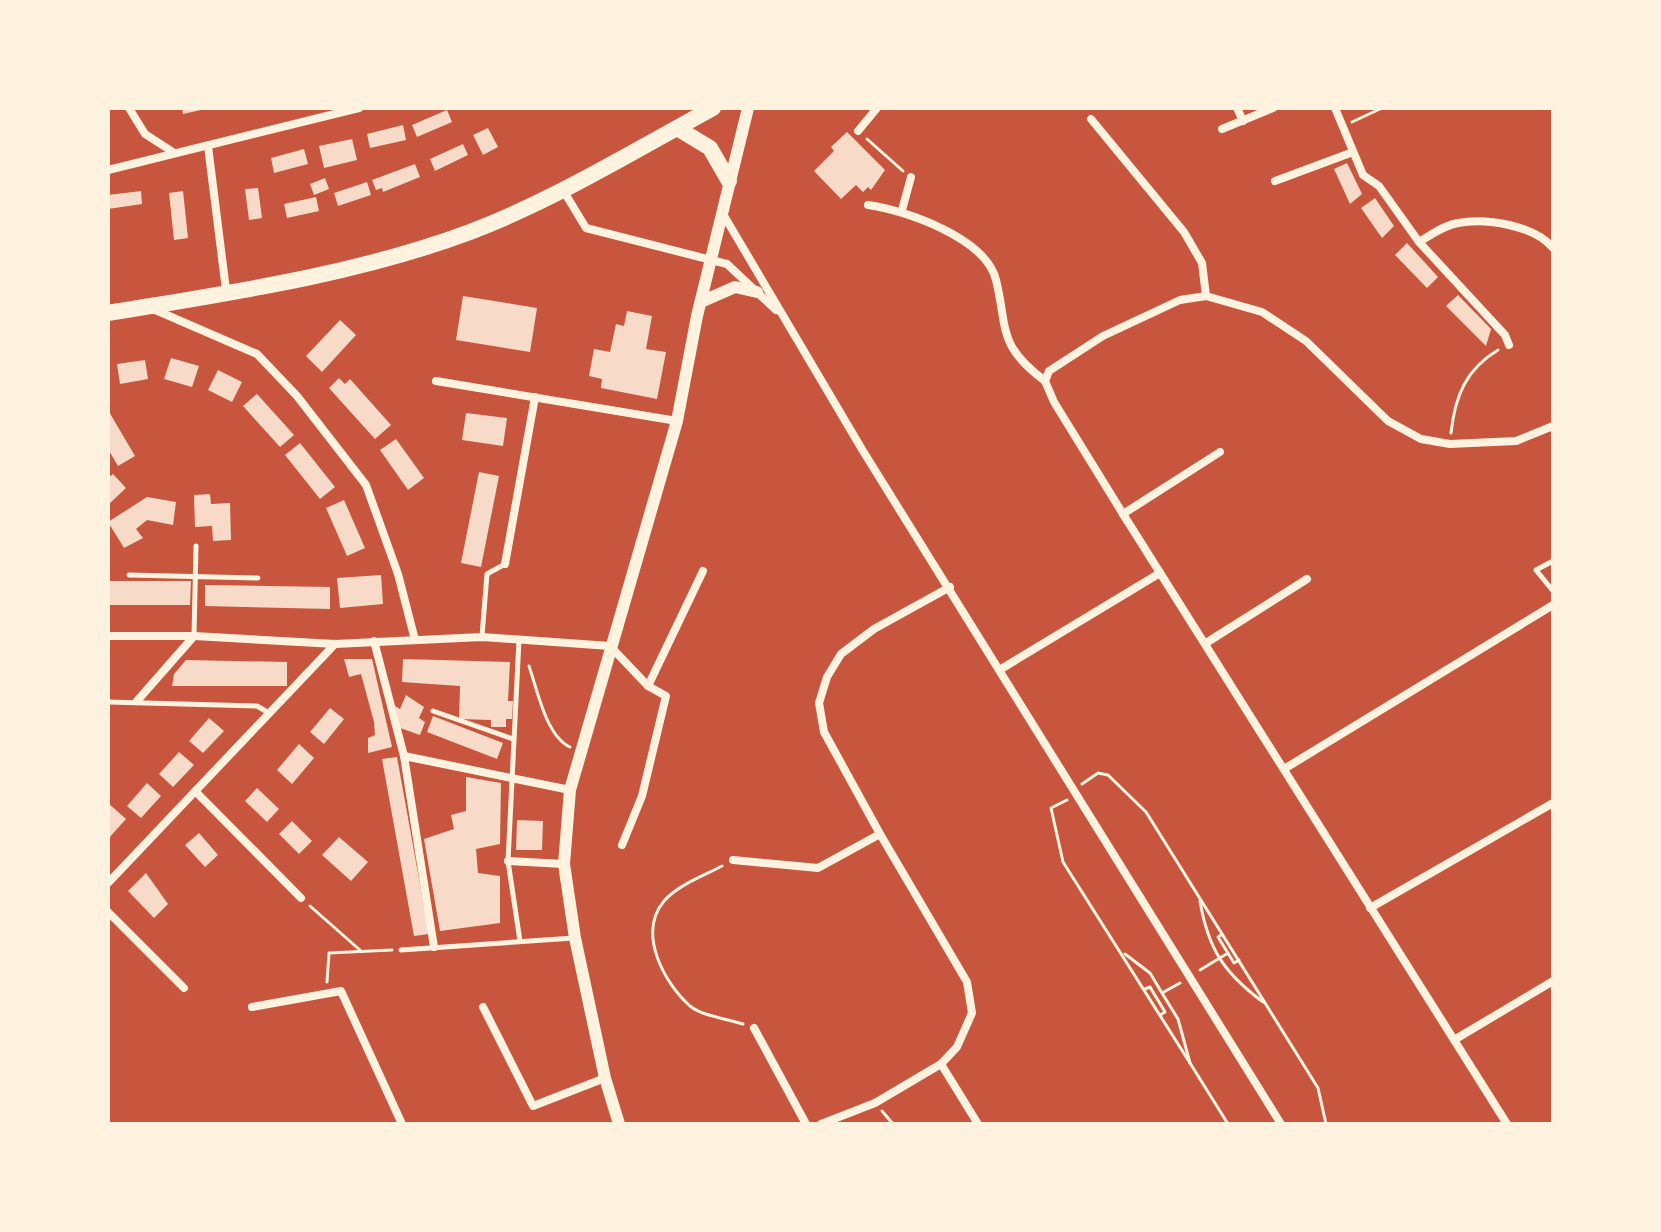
<svg xmlns="http://www.w3.org/2000/svg" width="1661" height="1232" font-family="Poppins,sans-serif">
	<rect width="100%" height="100%" fill="#c8553d"/>
	<g fill="#f7dbc8">
		<path d="M182,108H205V109L183,114Z"/>
		<path d="M447,110L452,122L417,137L412,125Z"/>
		<path d="M403,125L406,140L370,148L367,134Z"/>
		<path d="M488,128L498,147L483,155L473,135Z"/>
		<path d="M847,132L885,170L871,190L868,187L863,192L856,185L841,199L814,171L834,151L831,147Z"/>
		<path d="M352,139L357,160L324,168L319,146Z"/>
		<path d="M463,144L468,155L435,171L430,159Z"/>
		<path d="M304,149L308,164L274,173L271,158Z"/>
		<path d="M1347,163L1362,194L1350,204L1334,169Z"/>
		<path d="M415,164L420,177L383,192L382,188L376,190L372,180Z"/>
		<path d="M325,178L329,189L314,195L310,184Z"/>
		<path d="M367,182L371,195L338,206L334,193Z"/>
		<path d="M258,188L262,218L249,220L245,189Z"/>
		<path d="M141,191L142,204L108,209V195Z"/>
		<path d="M183,191L188,238L174,240L169,193Z"/>
		<path d="M316,197L319,211L287,218L284,204Z"/>
		<path d="M1375,198L1394,226L1382,238L1361,208Z"/>
		<path d="M1407,243L1438,277L1427,288L1395,255Z"/>
		<path d="M1458,295L1491,329L1486,346L1446,306Z"/>
		<path d="M463,296L537,308L530,352L456,340Z"/>
		<path d="M627,311L652,316L646,349L666,352L657,399L601,388L602,379L589,376L594,349L610,352L616,324L624,326Z"/>
		<path d="M340,320L356,335L322,372L306,356Z"/>
		<path d="M171,358L199,366L192,387L164,379Z"/>
		<path d="M145,360L148,379L120,384L117,364Z"/>
		<path d="M218,370L242,382L232,402L208,390Z"/>
		<path d="M339,378L345,384L350,379L391,425L375,439L329,388Z"/>
		<path d="M257,394L294,435L280,447L243,406Z"/>
		<path d="M108,410L135,456L118,466L108,449Z"/>
		<path d="M466,413L507,418L503,446L462,440Z"/>
		<path d="M396,439L424,478L408,490L380,450Z"/>
		<path d="M300,443L335,487L320,499L285,455Z"/>
		<path d="M479,472L499,476L481,567L461,563Z"/>
		<path d="M113,474L126,488L108,505V478Z"/>
		<path d="M210,494L211,504L230,503L231,540L213,541L212,526L195,527L194,495Z"/>
		<path d="M147,497L176,502L173,525L147,520L136,529L143,538L124,548L108,522Z"/>
		<path d="M344,500L365,548L347,556L326,508Z"/>
		<path d="M381,575L383,604L340,608L337,578Z"/>
		<path d="M108,581H191L190,605H108Z"/>
		<path d="M205,585L330,587V609L205,606Z"/>
		<path d="M344,659H372L392,747L368,753V738L375,735L374,722L361,674L349,677Z"/>
		<path d="M403,659L510,662L508,701H513L512,719H506V727H491V720L459,719L460,686L402,682Z"/>
		<path d="M186,660L287,662V686H172L174,674Z"/>
		<path d="M406,695L424,707L419,718L425,722L420,735L400,728L395,706L400,709Z"/>
		<path d="M330,708L344,719L324,744L310,732Z"/>
		<path d="M433,716L503,743L497,759L427,732Z"/>
		<path d="M209,718L224,731L203,753L189,741Z"/>
		<path d="M299,744L314,758L292,784L277,770Z"/>
		<path d="M179,752L194,765L173,787L159,774Z"/>
		<path d="M397,757L429,934L414,936L382,759Z"/>
		<path d="M466,777L501,783L500,844L476,849L478,873L500,876V923L440,931L424,839L454,829L451,815L466,811Z"/>
		<path d="M147,783L161,796L141,818L127,806Z"/>
		<path d="M257,788L279,809L267,822L245,801Z"/>
		<path d="M108,803L126,819L108,839Z"/>
		<path d="M517,820L543,821L542,850H516Z"/>
		<path d="M292,821L312,841L299,854L279,834Z"/>
		<path d="M199,833L218,855L205,867L185,845Z"/>
		<path d="M339,837L368,862L351,881L322,855Z"/>
		<path d="M146,873L168,904L154,918L128,891Z"/>
	</g>
	<g fill="none" stroke-linecap="round" stroke-linejoin="round">
		<g stroke="#fff3e0" stroke-width="3">
			<path d="M1352,122L1382,108"/>
			<path d="M867,139L903,171"/>
			<path d="M1451,433C1455,396 1466,369 1498,350"/>
			<path d="M529,666C537,689 546,736 570,747"/>
			<path d="M1082,784L1098,773L1108,775L1146,812L1318,1088L1326,1124"/>
			<path d="M1067,800L1051,808L1063,862L1190,1063"/>
			<path d="M722,866C703,876 678,885 664,901C637,933 664,983 690,1006C702,1016 728,1019 743,1024"/>
			<path d="M1200,901C1208,949 1224,973 1263,1002"/>
			<path d="M310,906L361,951"/>
			<path d="M1221,935L1218,937L1234,963L1239,960"/>
			<path d="M1125,954L1150,973L1162,993"/>
			<path d="M1200,970L1228,953"/>
			<path d="M327,982L329,953L392,950"/>
			<path d="M1180,983L1162,993L1178,1019L1190,1063L1228,1124"/>
			<path d="M1145,989L1150,987L1165,1012L1160,1015"/>
			<path d="M882,1111L893,1124"/>
		</g>
		<g stroke="#fff3e0" stroke-width="5">
			<path d="M1553,561L1536,570L1553,591"/>
			<path d="M129,575L258,578"/>
			<path d="M194,636L196,546"/>
			<path d="M482,636L487,574L505,564"/>
			<path d="M519,640L508,861L520,941"/>
			<path d="M108,702L257,706L269,713"/>
			<path d="M433,711L513,739"/>
			<path d="M401,950L574,938"/>
		</g>
		<g stroke="#fff3e0" stroke-width="8">
			<path d="M129,108L145,134L173,152"/>
			<path d="M1237,108L1243,121"/>
			<path d="M1335,108L1363,175L1379,186L1419,242C1431,235 1444,225 1458,223C1486,218 1534,225 1553,248"/>
			<path d="M1091,119L1184,232L1202,263L1206,296"/>
			<path d="M1222,129L1273,108"/>
			<path d="M858,131L877,108"/>
			<path d="M208,146L226,290"/>
			<path d="M108,170L359,108"/>
			<path d="M1275,181L1353,152"/>
			<path d="M563,190L586,228L727,264L776,310"/>
			<path d="M868,205C905,210 986,238 996,280C1008,329 997,345 1045,381"/>
			<path d="M902,210L911,177"/>
			<path d="M723,214L863,451L1281,1124"/>
			<path d="M1419,242L1505,335L1509,345"/>
			<path d="M153,309L257,354L297,396L366,485L398,574L415,640"/>
			<path d="M436,381L677,421"/>
			<path d="M1123,514L1220,452"/>
			<path d="M505,564L535,397"/>
			<path d="M108,636H194L335,644L482,637L610,646L648,686L666,696L642,796L622,845"/>
			<path d="M374,641L404,756L434,947"/>
			<path d="M1206,643L1307,579"/>
			<path d="M1001,669L1160,573"/>
			<path d="M648,686L703,571"/>
			<path d="M137,701L194,636"/>
			<path d="M404,756L570,790"/>
			<path d="M1284,769L1553,605"/>
			<path d="M195,791L301,898"/>
			<path d="M733,860L818,868L880,834"/>
			<path d="M508,861L564,864"/>
			<path d="M108,883L335,644"/>
			<path d="M1370,908L1553,803"/>
			<path d="M108,912L184,988"/>
			<path d="M252,1007L341,991L402,1124"/>
			<path d="M483,1007L533,1106L605,1078"/>
			<path d="M754,1028L806,1124"/>
			<path d="M1454,1040L1553,981"/>
			<path d="M941,1064L978,1124"/>
			<path d="M821,1124L875,1103L941,1064L957,1047L972,1013L967,982L880,834L824,732L819,703L827,677L841,654L874,629L950,587"/>
			<path d="M1507,1124L1123,514L1054,402L1045,381L1049,371L1103,336L1180,300L1206,296L1262,312L1306,341L1388,421L1421,439L1450,444L1516,441L1553,426"/>
		</g>
		<g stroke="#fff3e0" stroke-width="12">
			<path d="M703,301L735,287L757,292"/>
			<path d="M619,1124L605,1078L575,938L564,864L570,790L677,421L697,316L748,108"/>
		</g>
		<g stroke="#fff3e0" stroke-width="16">
			<path d="M677,128L710,148L729,181"/>
			<path d="M108,313C228,293 355,275 470,232C554,200 634,151 713,108"/>
		</g>
	</g>
	<rect width="1661" height="1232" fill="none" stroke="#fff3e0" stroke-width="220"/>
</svg>
